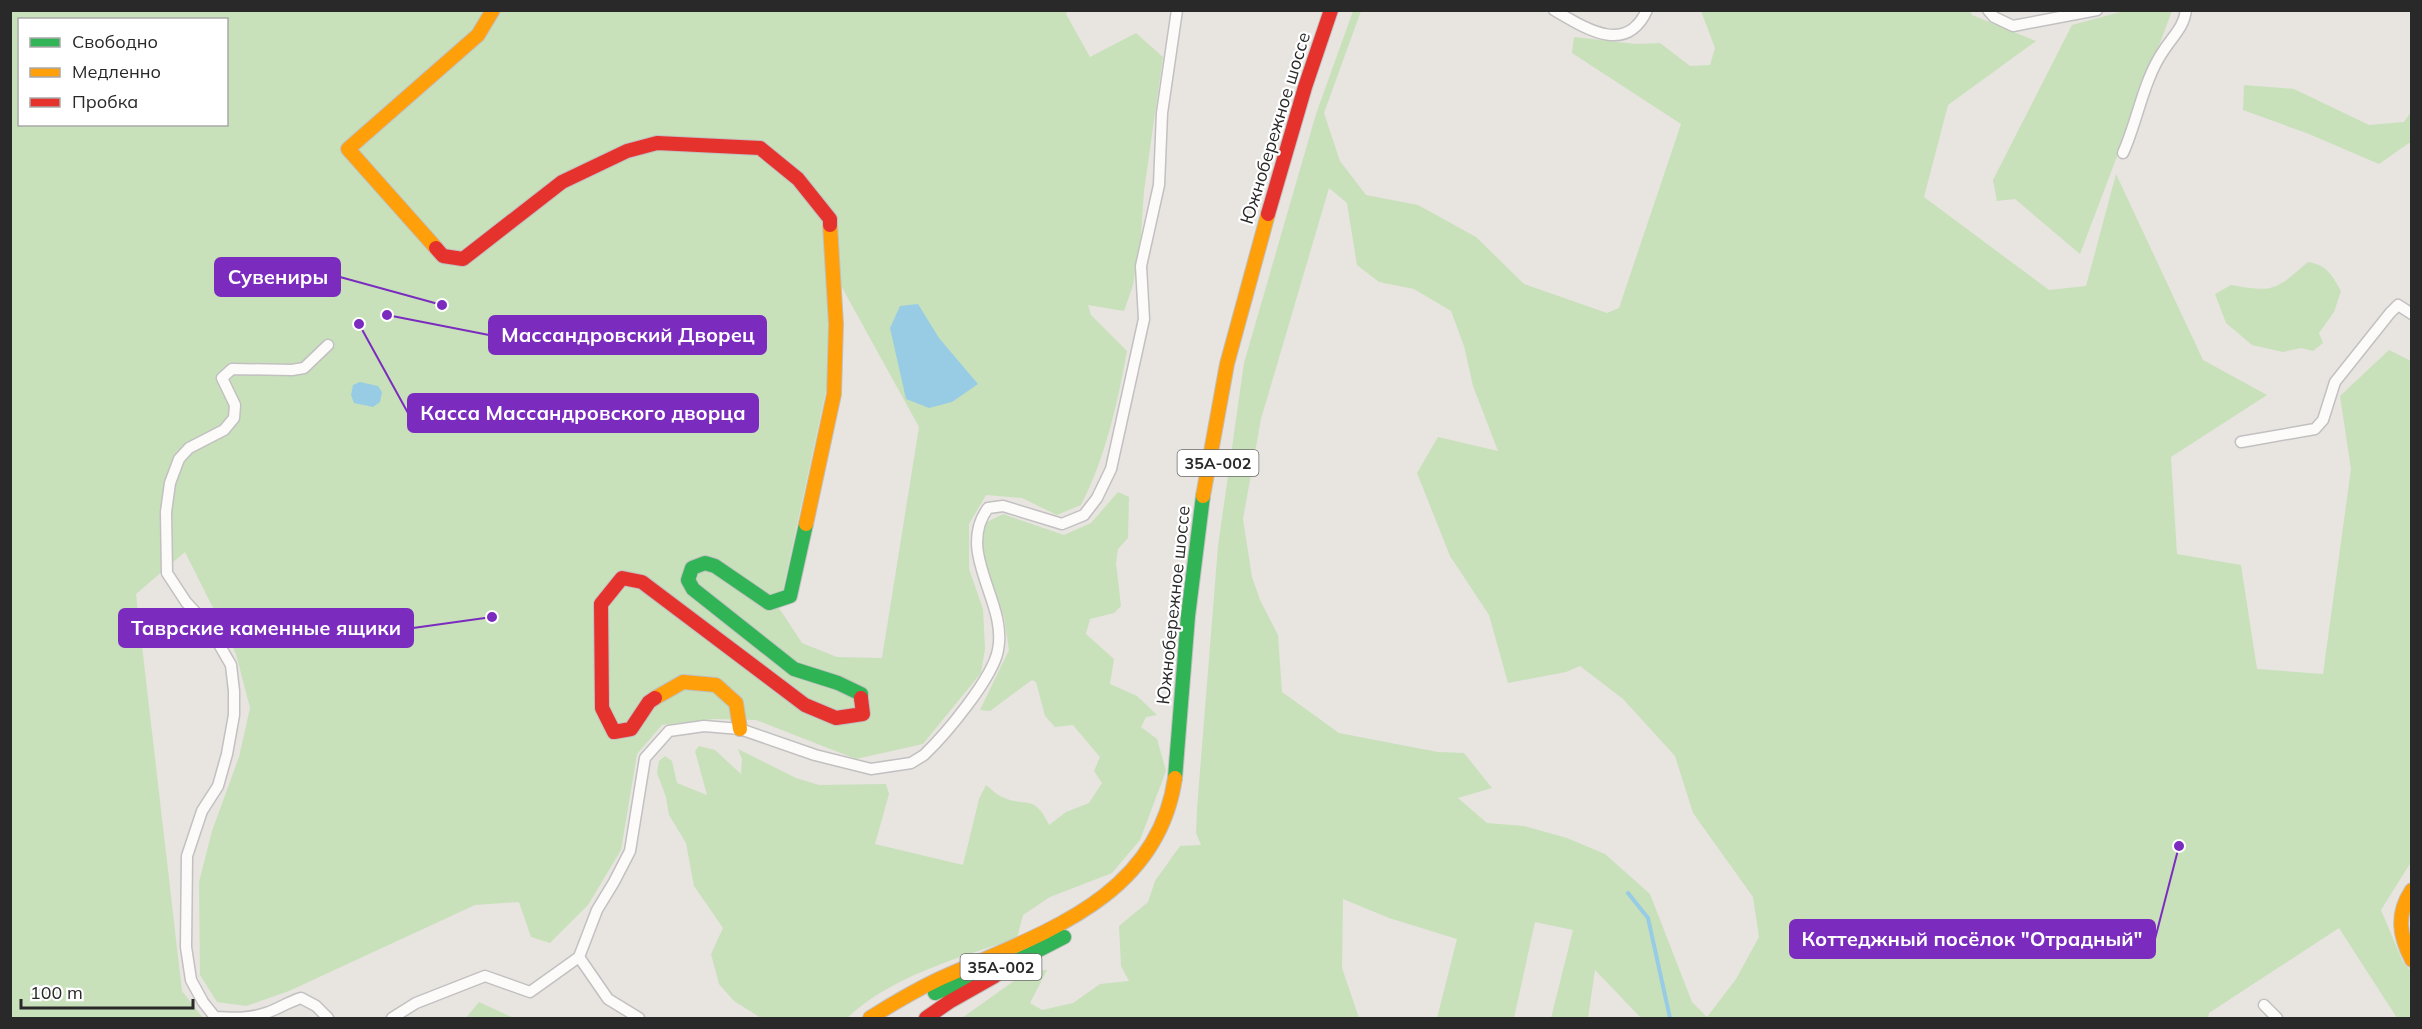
<svg xmlns="http://www.w3.org/2000/svg" width="2422" height="1029" font-family="Mulish,sans-serif">
	<rect width="100%" height="100%" fill="#e8e4e0"/>
	<g fill="#c8e1bb" fill-rule="evenodd">
		<path d="M1068,10L1066,14L1090,57L1136,33L1163,57L1144,191L1141,235L1133,285L1124,311L1088,305L1091,315L1127,351C1117,405 1106,456 1081,505L1057,515L1022,498L986,495L969,524V569L983,609L985,649L981,673L923,744L856,759L756,720L715,719L662,725L637,754L621,850L588,905L550,943L531,937L519,902L475,905L289,991L246,1006L217,1002L200,975L199,882L212,831L239,757L250,708L236,654L185,552L136,594L182,991L203,1018H11L10,11ZM20,20H226V124H20ZM839,282L919,427L882,658L837,657L802,643L779,608L832,363Z"/>
		<path d="M1970,10L1972,15L2036,41L1948,105L1924,197L2049,290L2086,286L2116,174L2203,360L2267,395L2171,457L2177,554L2241,565L2257,669L2323,674L2351,469L2340,396L2389,350L2411,361V862L2381,910L2403,962L2411,971V1018H2397L2339,928L2209,1013L2208,1018H1641L1595,970L1588,1018H1551L1573,930L1535,922L1514,1018H1437L1457,939L1389,918L1343,899L1342,968L1359,1018H962L1028,971L1047,970L1030,1003L1042,1010L1073,1003L1100,984L1129,981L1121,966L1119,926L1148,902L1155,881L1180,846L1201,845L1196,833L1197,809L1218,546L1244,363L1316,114L1353,11H1361L1324,113L1340,161L1366,195L1418,205L1476,237L1524,284L1607,313L1619,308L1681,124L1572,53L1574,37L1636,44L1660,43L1690,66L1710,65L1715,48L1701,11ZM1329,188L1347,203L1357,265L1379,282L1414,289L1451,311L1464,346L1473,386L1498,451L1438,437L1417,473L1450,556L1489,615L1508,683L1566,672L1580,666L1623,699L1675,756L1693,813L1753,897L1759,937L1736,979L1707,1017L1692,1002L1650,894L1605,854L1567,838L1524,826L1487,823L1458,798L1492,788L1464,753L1438,752L1339,733L1282,692L1278,635L1260,600L1252,577L1243,519L1261,419Z"/>
		<path d="M2124,11H2172L2080,254L2015,199L1997,201L1993,180L2072,25Z"/>
		<path d="M2244,85L2294,89L2369,125L2404,122L2411,112V143H2409L2379,164L2309,134L2243,110Z"/>
		<path d="M2308,262C2327,265 2332,275 2341,291L2334,312L2319,333L2323,343L2313,351L2301,348L2283,352L2252,345L2226,323L2215,294L2231,285C2275,293 2275,290 2308,262Z"/>
		<path d="M1118,492L1129,497L1128,538L1118,549L1116,563L1121,606L1114,613L1090,619L1086,634L1114,659L1110,684L1137,696L1157,715L1146,717L1141,727L1157,739L1166,771L1140,840L1112,873L1050,897L1023,915L1017,938C959,958 893,975 847,1018H761L734,1001L719,984L711,954L723,928L694,886L686,843L669,815L666,797L657,773L659,761L665,756L672,761L677,783L707,795L695,751L699,746L715,750L741,774L742,759L738,749L796,778L819,785L886,784L889,794L875,844L963,865L979,799L986,785C991,789 997,795 1002,797C1026,808 1034,793 1049,825L1066,812L1089,803L1102,783L1094,771L1100,757L1073,725L1055,727L1045,716L1036,682L1032,680L990,711L980,710L1009,650L1004,617L981,553L983,532L987,522L1003,514L1064,535L1091,523Z"/>
		<path d="M479,1002L514,1018H466Z"/>
	</g>
	<g fill="#98cce4">
		<path d="M918,304L939,338L978,384L952,402L929,408L906,399L890,328L900,306Z"/>
		<path d="M360,382L378,386L382,392L380,402L373,407L354,403L351,395L353,385Z"/>
	</g>
	<g fill="none" stroke-linecap="round" stroke-linejoin="round">
		<path stroke="#98cce4" stroke-width="4" d="M1628,893L1648,918L1670,1018"/>
		<defs>
			<g id="street">
				<path d="M1554,10C1585,28 1626,56 1647,10"/>
				<path d="M1988,10L1994,17L2013,26L2097,10"/>
				<path d="M2123,153C2138,120 2143,80 2164,50C2173,36 2184,27 2186,10"/>
				<path d="M328,345L304,368L292,370L232,369L222,378L235,405L234,418L224,430L189,448L179,459L170,483L166,512L167,573L186,602L209,627L231,665L234,691V715L227,754L218,786L202,811L187,856L186,947L191,980L203,1002L215,1017C232,1018 249,1019 266,1013C278,1009 288,1002 301,998L316,1006L328,1018"/>
				<path d="M2241,442L2315,429L2323,420L2335,382L2390,313L2398,305L2412,314"/>
				<path d="M579,957L597,910L614,882L630,851L645,758L669,731L704,726L740,729L815,755L871,769L911,763L924,755C945,735 993,678 998,650C1008,602 955,553 988,508L1003,506L1062,524L1084,515L1097,498L1111,469L1144,319L1141,266L1159,185L1162,113L1177,10"/>
				<path d="M579,957L608,999L639,1018"/>
				<path d="M2264,1005L2277,1018"/>
				<path d="M392,1018L416,1003L485,976L530,992L579,957"/>
			</g>
			<g id="fast">
				<path d="M806,524L790,596L769,603L715,566L705,563L692,568L688,580L693,589L794,669L838,683L861,694V698"/>
				<path d="M1175,778L1188,616L1203,496"/>
				<path d="M935,993L1029,955L1064,937"/>
			</g>
			<g id="slow">
				<path d="M436,248L348,149L478,35L493,10"/>
				<path d="M1203,496L1227,364L1268,214"/>
				<path d="M806,524L834,394L836,324L830,225"/>
				<path d="M655,698L683,682L716,685L736,703L740,729"/>
				<path d="M2412,890C2396,914 2399,935 2412,960"/>
				<path d="M870,1018C892,1004 914,991 937,980C1035,935 1157,902 1175,778"/>
			</g>
			<g id="jam">
				<path d="M1268,214L1305,87L1331,10"/>
				<path d="M436,248L443,256L463,259L562,182L627,151L657,143L760,148L798,179L830,219V225"/>
				<path d="M655,698L649,702L631,729L614,732L602,708L601,604L622,578L642,582L805,705L836,718L863,714L861,698"/>
				<path d="M926,1018L949,1002L995,976"/>
			</g>
		</defs>
		<use href="#street" stroke="#c2c0c1" stroke-width="13"/>
		<use href="#fast" stroke="#c2c0c1" stroke-width="16"/>
		<use href="#slow" stroke="#c2c0c1" stroke-width="16"/>
		<use href="#jam" stroke="#c2c0c1" stroke-width="16"/>
		<use href="#street" stroke="#fcfbfa" stroke-width="10"/>
		<use href="#fast" stroke="#30b455" stroke-width="14"/>
		<use href="#slow" stroke="#ff9f0a" stroke-width="14"/>
		<use href="#jam" stroke="#e5322d" stroke-width="14"/>
	</g>
	<g text-anchor="middle" dominant-baseline="central" stroke-width="4.5" stroke-linejoin="round" paint-order="stroke">
		<g fill="#fff" stroke="#696969" stroke-width="1.5">
			<rect x="1177.5" y="450" width="81" height="26" rx="4.5"/>
			<rect x="960.5" y="954" width="81" height="26" rx="4.5"/>
		</g>
		<g font-size="16" font-weight="bold" fill="#292929">
			<text x="1218" y="463">35А-002</text>
			<text x="1001" y="967">35А-002</text>
		</g>
		<g font-size="18" fill="#292929" stroke="#fff">
			<text transform="translate(1275 128) rotate(-73)">Южнобережное шоссе</text>
			<text transform="translate(1173 605) rotate(-84)">Южнобережное шоссе</text>
		</g>
	</g>
	<path fill="none" stroke="#7b2cbf" stroke-width="2" d="M442 305L340 277M387 315L489 335M359 324L408 413M492 617L413 628M2179 846L2155 939"/>
	<g fill="#7b2cbf" stroke="#fff" stroke-width="2">
		<circle cx="442" cy="305" r="6"/>
		<circle cx="387" cy="315" r="6"/>
		<circle cx="359" cy="324" r="6"/>
		<circle cx="492" cy="617" r="6"/>
		<circle cx="2179" cy="846" r="6"/>
	</g>
	<g fill="#7b2cbf" stroke="#7b2cbf" stroke-width="2">
		<rect x="215" y="258" width="125" height="38" rx="6"/>
		<rect x="489" y="316" width="277" height="38" rx="6"/>
		<rect x="408" y="394" width="350" height="38" rx="6"/>
		<rect x="119" y="609" width="294" height="38" rx="6"/>
		<rect x="1790" y="920" width="365" height="38" rx="6"/>
	</g>
	<g font-size="20" text-anchor="middle" font-weight="bold" fill="#fff">
		<text x="278" y="284">Сувениры</text>
		<text x="628" y="342">Массандровский Дворец</text>
		<text x="583" y="420">Касса Массандровского дворца</text>
		<text x="266" y="635">Таврские каменные ящики</text>
		<text x="1972" y="946">Коттеджный посёлок "Отрадный"</text>
	</g>
	<rect width="2422" height="1029" fill="none" stroke="#292929" stroke-width="24"/>
	<rect x="18" y="18" width="210" height="108" fill="#ffffff" stroke="#a9a9a9" stroke-width="1.5"/>
	<rect x="30" y="38" width="30" height="9" fill="#30b455" stroke="#a9a9a9" stroke-width="1.5"/>
	<text x="72" y="48" font-size="18" fill="#292929">Свободно</text>
	<rect x="30" y="68" width="30" height="9" fill="#ff9f0a" stroke="#a9a9a9" stroke-width="1.5"/>
	<text x="72" y="78" font-size="18" fill="#292929">Медленно</text>
	<rect x="30" y="98" width="30" height="9" fill="#e5322d" stroke="#a9a9a9" stroke-width="1.5"/>
	<text x="72" y="108" font-size="18" fill="#292929">Пробка</text>
	<path d="M21 999v9h172v-9" fill="none" stroke="#292929" stroke-width="3"/>
	<text x="30" y="999" font-size="18" fill="#292929" stroke="#ffffff" stroke-width="4.5" paint-order="stroke">100 m</text>
</svg>
